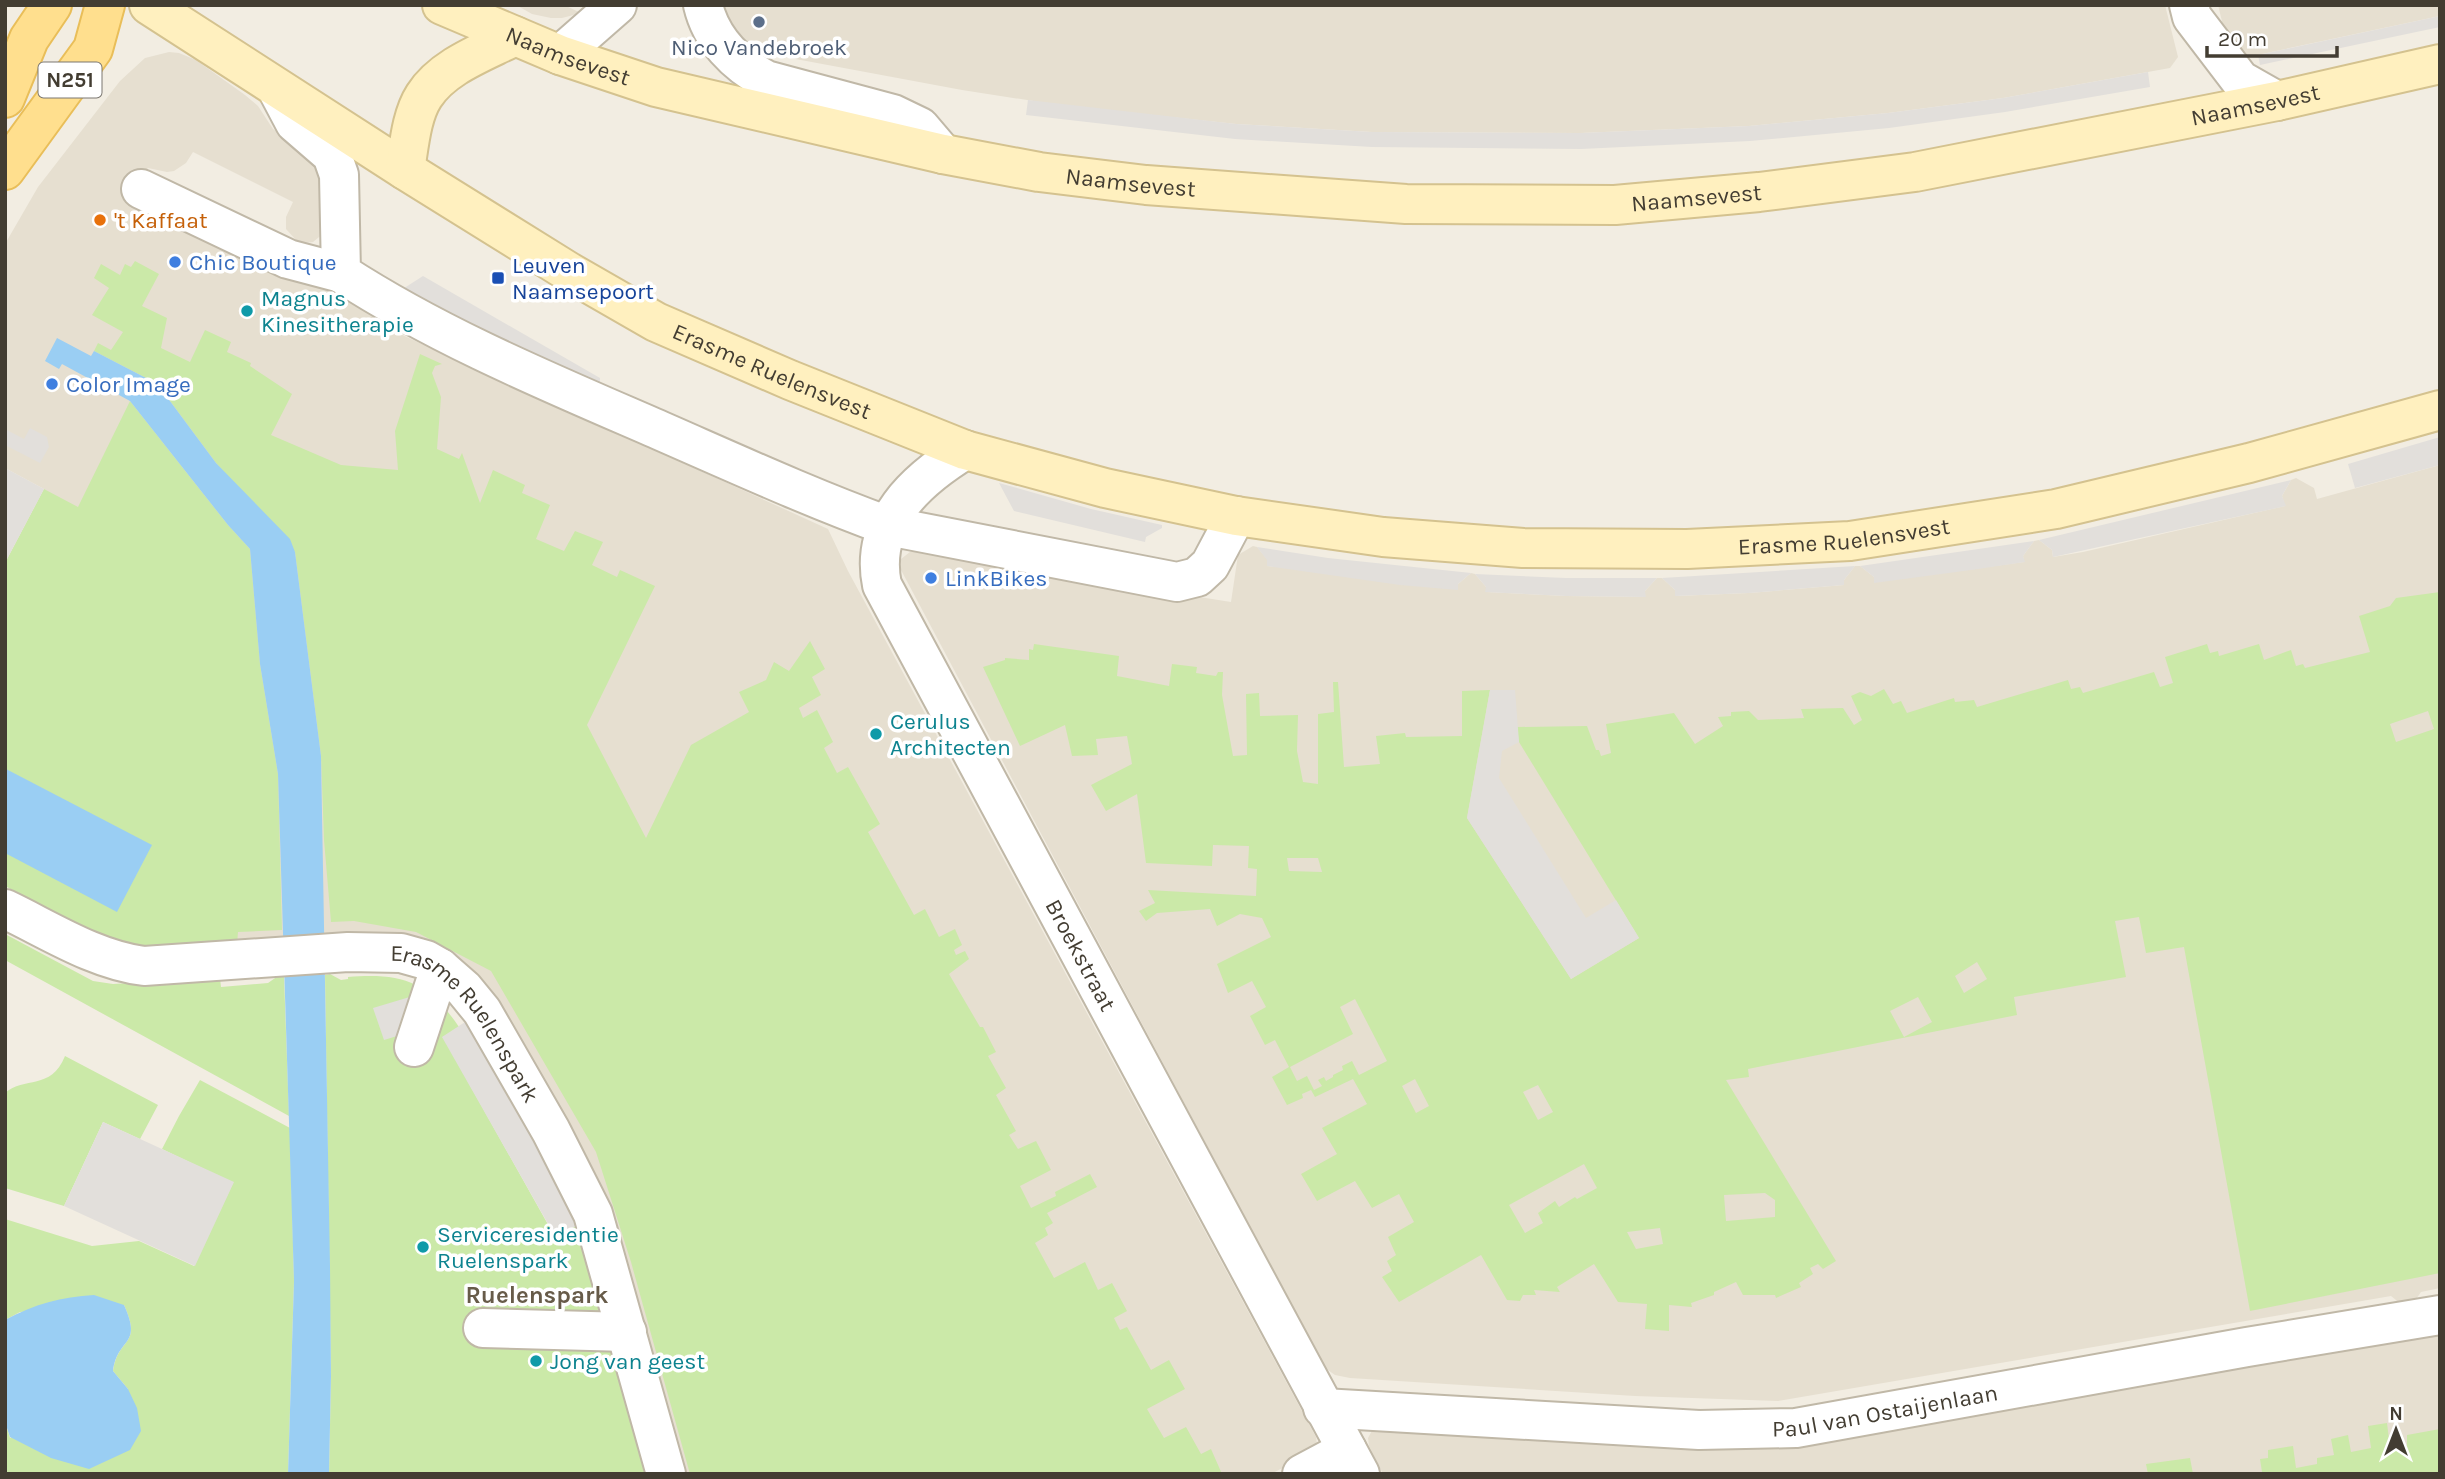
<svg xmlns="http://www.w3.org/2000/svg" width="2445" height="1479" font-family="Karla,sans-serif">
	<rect width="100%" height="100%" fill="#f2ede2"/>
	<g fill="#e6dfd0">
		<path d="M516,5H564L581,13L562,18H551L532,14Z"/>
		<path d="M718,5H2165L2178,57L2170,68L2003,98L1888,113L1749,126L1580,133L1372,132L1236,124L1059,105L962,90L742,49Z"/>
		<path d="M2218,5H2440V16L2243,58L2228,46Z"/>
		<path d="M169,52L179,53L196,60L245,95L258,106L273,129L315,158L322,167L324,233L313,242L305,243L297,241L286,229V217L293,202L193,152L186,163L174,171L167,172L148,168L132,201L327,284L351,298L381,324L400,334L828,529L848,571L1316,1437L1317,1445L1311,1453L1271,1474H681L607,1206L586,1158L553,1100L466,971L148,950L5,886V563L44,489L5,468V244L38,187L120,81L145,58Z"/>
		<path d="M2440,465V1288L2421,1292L2414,1302L2401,1304L2391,1296L1778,1401L1635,1396L1350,1378L1335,1375L1325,1368L901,570V559L910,552L923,550L997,565L1231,602L1238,555L1253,546L1257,547L1268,560L1267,566L1458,584L1471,573L1475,574L1486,587V592L1566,596L1645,597V591L1657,578H1662L1675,590L1676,596L1749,593L1844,585V580L1855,566H1860L1874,577V582L2024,562L2023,556L2034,541L2039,540L2052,550L2053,557L2083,552L2285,506L2282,496L2291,480L2296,478L2314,488L2317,499Z"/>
		<path d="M2440,1334V1474H1383L1369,1446L1368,1438L1374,1427L1904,1426Z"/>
	</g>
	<g fill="#cbe9a8" fill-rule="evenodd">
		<path d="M135,261L159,274L142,306L167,318L161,348L190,362L205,330L231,342L227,352L251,363L250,366L292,394L271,435L341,465L398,470L395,431L420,354L442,364L435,366L432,373L441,397L437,449L459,459L462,453L480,503L493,470L525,485L522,493L550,505L536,539L564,551L575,531L603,542L592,565L617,577L620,570L655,586L587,725L646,838L691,745L749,712L739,692L766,680L774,662L789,671L810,641L825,669L812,677L821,695L799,708L803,718L817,710L833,742L824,748L837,773L848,767L880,824L868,832L914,915L925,909L939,937L955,929L962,945L954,950L956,955L965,951L969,959L949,974L980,1027H983L996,1052L988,1056L1006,1088L996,1095L1016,1131L1009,1135L1018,1149L1036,1141L1051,1170L1020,1186L1031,1208L1056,1196L1055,1192L1090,1174L1097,1187L1047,1213L1053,1223L1045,1228L1048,1235L1035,1243L1054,1278L1085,1262L1098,1290L1112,1283L1127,1311L1114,1318L1120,1330L1127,1327L1151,1370L1169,1360L1185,1389L1147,1409L1164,1438L1186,1427L1201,1454L1211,1449L1222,1474H690L631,1262L596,1152L491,971L416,932L354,921L331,922L324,840L321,756L295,552L216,463L164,393L146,378L94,351L98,343L111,350L123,332L92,315L109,288L94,278L101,264L120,275L125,264L131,267Z"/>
		<path d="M130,401L228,525L250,549L260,664L278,774L282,930L238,932L237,944L148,950L101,936L5,886V563L44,489L78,507Z"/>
		<path d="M2440,592V1273L2250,1311L2184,947L2146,953L2139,917L2115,921L2126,977L2014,997L2017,1015L1748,1069L1749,1077L1726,1080L1836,1261L1823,1269L1818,1264L1810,1268L1813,1274L1799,1283L1801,1287L1776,1298L1775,1295H1743L1736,1282L1714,1292V1295L1691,1303L1692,1307L1669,1305V1331L1645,1329L1647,1304L1618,1302L1594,1264L1557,1287L1560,1292L1534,1290L1536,1295H1523L1520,1301L1507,1300L1481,1255L1399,1302L1382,1277L1392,1271L1387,1261L1396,1255L1388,1237L1414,1222L1399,1194L1372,1208L1355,1181L1317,1201L1301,1174L1337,1154L1322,1128L1367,1104L1353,1079L1315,1097L1311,1090L1302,1094L1303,1098L1287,1105L1272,1077L1289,1067L1275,1040L1265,1045L1250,1016L1266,1007L1252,981L1228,993L1217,964L1271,937L1262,918L1240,914L1217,926L1210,909L1157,913L1146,921L1139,911L1155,903L1148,890L1256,896L1257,869L1248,868L1249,846L1213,845L1212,866L1146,863L1137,794L1106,811L1091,785L1132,764L1127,736L1096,739L1098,755L1072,756L1065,725L1020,746L983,667L1005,660V658L1029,660V649L1033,650L1034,644L1119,656L1117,676L1169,686L1172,664L1197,667L1196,673L1216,676L1218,672H1223L1222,695L1233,756L1247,755L1246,694L1259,693L1260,716L1298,715L1297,751L1303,782L1318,784V714L1334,712L1333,682H1338L1344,767L1380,764L1376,736L1405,733L1406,737L1462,736V691L1490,690L1467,818L1571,979L1639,938L1519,742L1517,727L1587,726L1596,750H1599L1601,756L1611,753L1606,724L1674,713L1695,744L1723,726L1718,717L1731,716V712L1749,711L1758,720L1804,718L1801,709L1843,708L1854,725L1862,720L1851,696L1860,692L1871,696L1884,689L1893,704L1901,701L1907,713L1954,698L1955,702L1974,700L1977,707L2068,680L2071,689L2080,687L2083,693L2154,672L2160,687L2173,683L2165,657L2207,644L2210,653L2218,651L2219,656L2259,644L2264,660L2291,650L2296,666L2303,664L2305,668L2370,652L2359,616L2390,606L2396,598ZM2428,711L2434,729L2396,742L2390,724ZM1318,858L1322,872L1289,871L1287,858ZM1977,962L1987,979L1964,993L1955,976ZM1918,997L1932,1022L1904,1037L1890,1011ZM1355,999L1387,1061L1359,1075L1352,1061L1342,1066L1343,1070L1333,1075V1077L1326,1081L1324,1077L1318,1080L1322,1086L1314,1090L1307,1076L1297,1081L1290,1067L1353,1034L1340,1007ZM1415,1079L1429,1106L1416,1113L1402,1086ZM1538,1085L1553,1112L1538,1120L1523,1092ZM1584,1164L1597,1188L1577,1199L1575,1197L1559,1207L1555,1201L1538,1213L1543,1223L1525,1233L1509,1205ZM1765,1193L1775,1200V1217L1726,1221L1724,1195ZM1660,1228L1663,1244L1636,1249L1627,1232Z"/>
		<path d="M5,934L93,981L113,984L220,978L221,987L268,983L278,976H284L289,1116L5,960Z"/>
		<path d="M330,974L341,980L348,979V977C402,973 428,981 459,1027L443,1037L555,1237L586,1220L652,1474H329L331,1376L325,975Z"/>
		<path d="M65,1056L158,1105L140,1139L103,1122L64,1206L5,1188V1093C24,1076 51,1091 65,1056Z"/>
		<path d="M200,1080L290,1128L294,1281L288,1474H5V1422L10,1438L128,1389L113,1371C118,1336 143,1347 124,1305L20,1312L5,1320V1219L92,1246L139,1241L194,1266L233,1183L162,1149L179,1116Z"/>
		<path d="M2387,1423L2390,1447L2407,1445V1435L2440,1429V1474H2251L2262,1472L2260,1459L2268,1458V1450L2293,1446L2296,1468L2317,1464V1458L2334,1455L2331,1439L2348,1435L2351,1452L2371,1448L2368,1426Z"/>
		<path d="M2190,1458L2193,1474H2148L2146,1464Z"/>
	</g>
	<g fill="#e2dfdb">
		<path d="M2440,16V27L2260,65L2258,55Z"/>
		<path d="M2148,72L2150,87L2005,112L1889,128L1750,141L1581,149L1372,147L1235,139L1026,115L1028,100L1236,124L1372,132L1580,133L1749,126L1888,113L2003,98Z"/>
		<path d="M423,276L600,378L599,404L384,301Z"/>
		<path d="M30,428L47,437L49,447L40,463L5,445V429L24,439Z"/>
		<path d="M2440,437V465L2355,488L2348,464Z"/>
		<path d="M5,468L44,489L5,563Z"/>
		<path d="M2291,480L2282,496L2286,506L2053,557L2052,550L2039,540Z"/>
		<path d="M999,483L1091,509L1162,525V528L1146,537L1145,542L1014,511Z"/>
		<path d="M2034,541L2023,556L2025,562L1971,570L1874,583V577L1860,566Z"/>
		<path d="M1257,547L1328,558L1471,573L1458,584V590L1400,585L1267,566V560Z"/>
		<path d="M1855,566L1844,580V585L1749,593L1675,596V590L1662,578Z"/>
		<path d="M1475,574L1566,578H1657L1645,591L1646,597L1566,596L1485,592L1486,587Z"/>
		<path d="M1490,690H1515L1519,742L1502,751L1499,778L1586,918L1616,900L1639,938L1571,979L1467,818Z"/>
		<path d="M433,990L420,1029L384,1040L373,1008Z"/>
		<path d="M482,1011L586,1220L556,1238L442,1037Z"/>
		<path d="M103,1122L234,1182L195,1266L64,1206Z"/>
	</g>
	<g fill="#9acef3">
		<path d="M57,338L91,356L94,351L146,378L164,393L216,463L290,539L295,552L321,756L330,1266L331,1376L329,1474H288L294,1281L278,774L260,664L250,549L228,525L130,401L62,364L59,369L45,361Z"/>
		<path d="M6,769L152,845L117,912L5,853Z"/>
		<path d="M94,1295L124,1305C143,1347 118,1336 113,1371L128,1389L137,1408L141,1431L130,1450L89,1469L51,1458L10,1437L5,1422V1320C34,1304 62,1297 94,1295Z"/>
	</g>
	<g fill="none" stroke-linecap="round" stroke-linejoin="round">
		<defs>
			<g id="minor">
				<path d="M703,5C711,39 736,64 766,80L893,114L920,127L943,154"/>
				<path d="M2189,5L2192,17L2240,80L2277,101"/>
				<path d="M560,55L617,5"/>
				<path d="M277,89L295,123L332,155L339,175L341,273C438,336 546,381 652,427C730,461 808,497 888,526L1177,582L1197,577L1210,565L1236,516"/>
				<path d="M141,189L288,259L341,273"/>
				<path id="s1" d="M965,450C916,480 869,522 882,585L1360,1474"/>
				<path id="s2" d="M5,909C49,930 95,960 144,966L348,952L401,953L426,960L440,968L464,989L482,1011L551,1131L593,1214L666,1474"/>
				<path d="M414,1047L440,968"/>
				<path d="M483,1328L627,1332"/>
				<path id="s3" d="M1323,1408L1699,1430L1796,1428L2247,1347L2440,1315"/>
				<path d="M1302,1474L1347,1450"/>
			</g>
			<g id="secondary">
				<path id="s4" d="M149,5L405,170L569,272L656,322L790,380L965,450L1105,488L1236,516L1383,537L1523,548L1687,549L1850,541L2056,509L2249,463L2440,410"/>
				<path id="s5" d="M442,5L560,55L656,87L943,154L1039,172L1146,185L1406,204L1615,205L1759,192L1915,172L2277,101L2440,64"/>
				<path d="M405,170C409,147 411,116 424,96C443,66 484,52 515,36"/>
			</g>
			<g id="primary">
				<path d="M5,98L29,39L52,5"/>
				<path d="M5,170L93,49L105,5"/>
			</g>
		</defs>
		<use href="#minor" stroke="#c0b8a7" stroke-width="42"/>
		<use href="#secondary" stroke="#d4c28f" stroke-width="42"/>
		<use href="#primary" stroke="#e9be59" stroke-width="42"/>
		<use href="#minor" stroke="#fff" stroke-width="38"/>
		<use href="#secondary" stroke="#fff0bf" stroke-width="38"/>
		<use href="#primary" stroke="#ffdf8e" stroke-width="38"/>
	</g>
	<circle fill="#5c6f8a" stroke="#fff" stroke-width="2.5" cx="759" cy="22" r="7"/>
	<circle fill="#e8710a" stroke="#fff" stroke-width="2.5" cx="100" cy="220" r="7"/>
	<g fill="#3f7fe0" stroke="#fff" stroke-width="2.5">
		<circle cx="175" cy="262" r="7"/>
		<circle cx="52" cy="384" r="7"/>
		<circle cx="931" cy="578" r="7"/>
	</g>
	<rect fill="#1a4fb4" stroke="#fff" stroke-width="2.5" x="491" y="271" width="14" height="14" rx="3.5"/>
	<g fill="#0f9aa8" stroke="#fff" stroke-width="2.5">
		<circle cx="247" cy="311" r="7"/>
		<circle cx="876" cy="734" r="7"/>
		<circle cx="423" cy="1247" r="7"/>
		<circle cx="536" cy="1361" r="7"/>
	</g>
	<g text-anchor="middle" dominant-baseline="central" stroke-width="7" stroke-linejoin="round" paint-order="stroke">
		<rect fill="#fff" stroke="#7b7770" stroke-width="2" x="38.5" y="62.5" width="63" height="35" rx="5"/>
		<g font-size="21" font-weight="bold" fill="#433d32">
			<text x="70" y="80">N251</text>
		</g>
		<g font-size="23" fill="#4e5e75" stroke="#fff">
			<text x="759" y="47">Nico Vandebroek</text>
		</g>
		<g font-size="23" fill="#433d32" stroke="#fff">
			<text stroke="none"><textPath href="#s5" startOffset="136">Naamsevest</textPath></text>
			<text stroke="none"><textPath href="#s5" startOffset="1848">Naamsevest</textPath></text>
			<text stroke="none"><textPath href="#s5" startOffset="714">Naamsevest</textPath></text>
			<text stroke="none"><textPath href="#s5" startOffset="1281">Naamsevest</textPath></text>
			<text stroke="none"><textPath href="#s4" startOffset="724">Erasme Ruelensvest</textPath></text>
			<text stroke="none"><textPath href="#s4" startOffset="1822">Erasme Ruelensvest</textPath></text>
			<text stroke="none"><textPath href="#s1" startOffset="590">Broekstraat</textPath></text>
			<text stroke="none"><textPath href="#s2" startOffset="506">Erasme Ruelenspark</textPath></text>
			<text stroke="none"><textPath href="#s3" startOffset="564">Paul van Ostaijenlaan</textPath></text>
		</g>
		<g font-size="23" fill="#c56008" stroke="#fff" text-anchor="start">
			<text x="114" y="220">'t Kaffaat</text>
		</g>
		<g font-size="23" fill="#366cbe" stroke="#fff" text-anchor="start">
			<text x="189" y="262">Chic Boutique</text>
			<text x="66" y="384">Color Image</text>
			<text x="945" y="578">LinkBikes</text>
		</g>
		<g font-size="23" fill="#164399" stroke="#fff" text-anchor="start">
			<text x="512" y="265">Leuven<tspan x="512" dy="26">Naamsepoort</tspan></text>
		</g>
		<g font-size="23" fill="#0d838f" stroke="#fff" text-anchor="start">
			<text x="261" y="298">Magnus<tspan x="261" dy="26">Kinesitherapie</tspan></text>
			<text x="890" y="721">Cerulus<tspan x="890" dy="26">Architecten</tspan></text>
			<text x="437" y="1234">Serviceresidentie<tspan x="437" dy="26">Ruelenspark</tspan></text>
			<text x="550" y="1361">Jong van geest</text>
		</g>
		<g font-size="24" font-weight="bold" fill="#675b49" stroke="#fff">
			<text x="537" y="1295">Ruelenspark</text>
		</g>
	</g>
	<rect width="2445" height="1479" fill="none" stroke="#433d32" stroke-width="14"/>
	<g transform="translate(2396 1430)" stroke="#ffffff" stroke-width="5" paint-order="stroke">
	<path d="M0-5L12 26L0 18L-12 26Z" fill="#433d32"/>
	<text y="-10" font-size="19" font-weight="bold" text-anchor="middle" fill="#433d32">N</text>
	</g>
	<path d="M2207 46v10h130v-10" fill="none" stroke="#433d32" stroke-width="3.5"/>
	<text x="2218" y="46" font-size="21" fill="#433d32" stroke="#ffffff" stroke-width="5" paint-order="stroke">20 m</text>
</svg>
